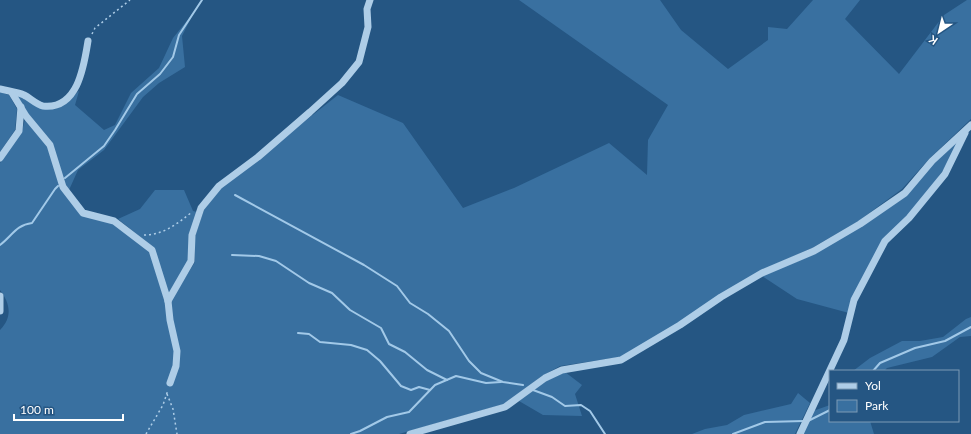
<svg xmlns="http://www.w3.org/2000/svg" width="971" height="434" font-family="Lato,sans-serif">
	<rect width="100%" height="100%" fill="#255683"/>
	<g fill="#3970a0">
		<path d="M519,0H660L681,30L728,69L768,40V27L787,29L813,0H860L845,19L899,74L944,15L967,0H971V119L929,159L902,189L857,222L812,248L762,270L676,325L620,357L560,366L542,376L504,404L399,434H0V330C13,317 10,303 0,290V163L22,131L25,119L47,146L61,188L81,215L112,223L150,251L165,302L179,366L170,302L195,262V236L204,210L220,188L338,95L403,123L463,208L514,188L609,143L647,175L648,140L668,105Z"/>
		<path d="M194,12L182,36L185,67L159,83L143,97L104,150L78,170L69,190L65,186L52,144L27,112L17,96L24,98L41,109L61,106L79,91L75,105L104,130L115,125L131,93L159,68L173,38Z"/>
		<path d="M0,92L9,95L17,109L15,130L0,152Z"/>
		<path d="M959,140L946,166L930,189L908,215L884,240L849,313L797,299L762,276L815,254L906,194L934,163Z"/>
		<path d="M155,190H184L193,211L197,212L188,261L168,295L154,248L118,219L140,209Z"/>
		<path d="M971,317V336L960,337L932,357L887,368L884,371H853L870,358L902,341H920L943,337L966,319Z"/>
		<path d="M565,372L582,385L575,394L582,416L543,415L519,401L546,381Z"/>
		<path d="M798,393L810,403L795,434H692L705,429L727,425L744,415L791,404Z"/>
		<path d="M830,405V421H870L874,434H802L813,411Z"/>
	</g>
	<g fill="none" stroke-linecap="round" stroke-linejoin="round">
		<g stroke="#a2c9e8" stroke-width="2">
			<path d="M65,178L104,146L115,130L137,94L160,74L173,57L179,35L202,0"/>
			<path d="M235,195L364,265L397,286L410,303L428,314L449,331L469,361L481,373L503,382L523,385"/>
			<path d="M0,245C12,236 16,225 32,223L55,189L58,186"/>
			<path d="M232,255L259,256L276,261L309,283L332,293L350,310L381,328L389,344L405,352L427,370L447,380"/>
			<path d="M298,333L309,334L320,342L351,345L367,350L380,361L401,386L411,390L419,387L430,390"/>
			<path d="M873,371L880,363L915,348L945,341L971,327"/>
			<path d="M533,390L552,397L565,406L581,405L590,411L605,434"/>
			<path d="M808,421L830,410"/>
			<path d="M351,434L360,431L387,417L409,412L435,385L456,376L486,383L501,382"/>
			<path d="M733,434L765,422L804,421"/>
		</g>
		<g stroke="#aecde7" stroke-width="1.5" stroke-dasharray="2 3" stroke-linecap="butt">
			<path d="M92,34L95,28L130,0"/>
			<path d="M144,235C163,235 177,224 192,212"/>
			<path d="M167,394L173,409L177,434"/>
			<path d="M146,434L163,405L168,390"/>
		</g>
		<g stroke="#aecde7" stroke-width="7">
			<path d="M0,89C8,91 17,92 24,95C30,98 37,105 43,106C78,110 84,66 88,41"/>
			<path d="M12,93L26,116L50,145L63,187L83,213L114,221L152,250L168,301L170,320L177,351L176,366L170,383"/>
			<path d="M0,158L19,131L21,107"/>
			<path d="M0,296V311"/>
			<path d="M168,301L191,261L192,235L201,208L219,186L258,157L310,112L342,83L359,62L368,27L367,9L370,0"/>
			<path d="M410,434L505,407L545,378L562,370L621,360L680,325L721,297L762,273L814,251L860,224L905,193L932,161L971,125"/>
			<path d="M800,434L844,340L854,300L885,241L909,218L945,174L965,133"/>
		</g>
	</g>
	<rect x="829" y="370" width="130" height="52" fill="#255683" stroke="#7c9ab5"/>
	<rect x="837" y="383" width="20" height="6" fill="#aecde7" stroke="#7c9ab5"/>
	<text x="865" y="390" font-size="12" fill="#ffffff">Yol</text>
	<rect x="837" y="400" width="20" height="12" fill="#3970a0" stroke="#7c9ab5"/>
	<text x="865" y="410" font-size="12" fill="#ffffff">Park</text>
	<g transform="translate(939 32) rotate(215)" stroke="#255683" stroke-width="3" paint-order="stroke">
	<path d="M0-3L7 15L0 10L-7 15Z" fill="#ffffff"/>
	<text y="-6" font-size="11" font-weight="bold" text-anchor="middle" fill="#ffffff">K</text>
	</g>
	<path d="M14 414v6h109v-6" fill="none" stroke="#ffffff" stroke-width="2"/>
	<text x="20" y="414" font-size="12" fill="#ffffff" stroke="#255683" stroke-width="3" paint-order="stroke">100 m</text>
</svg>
